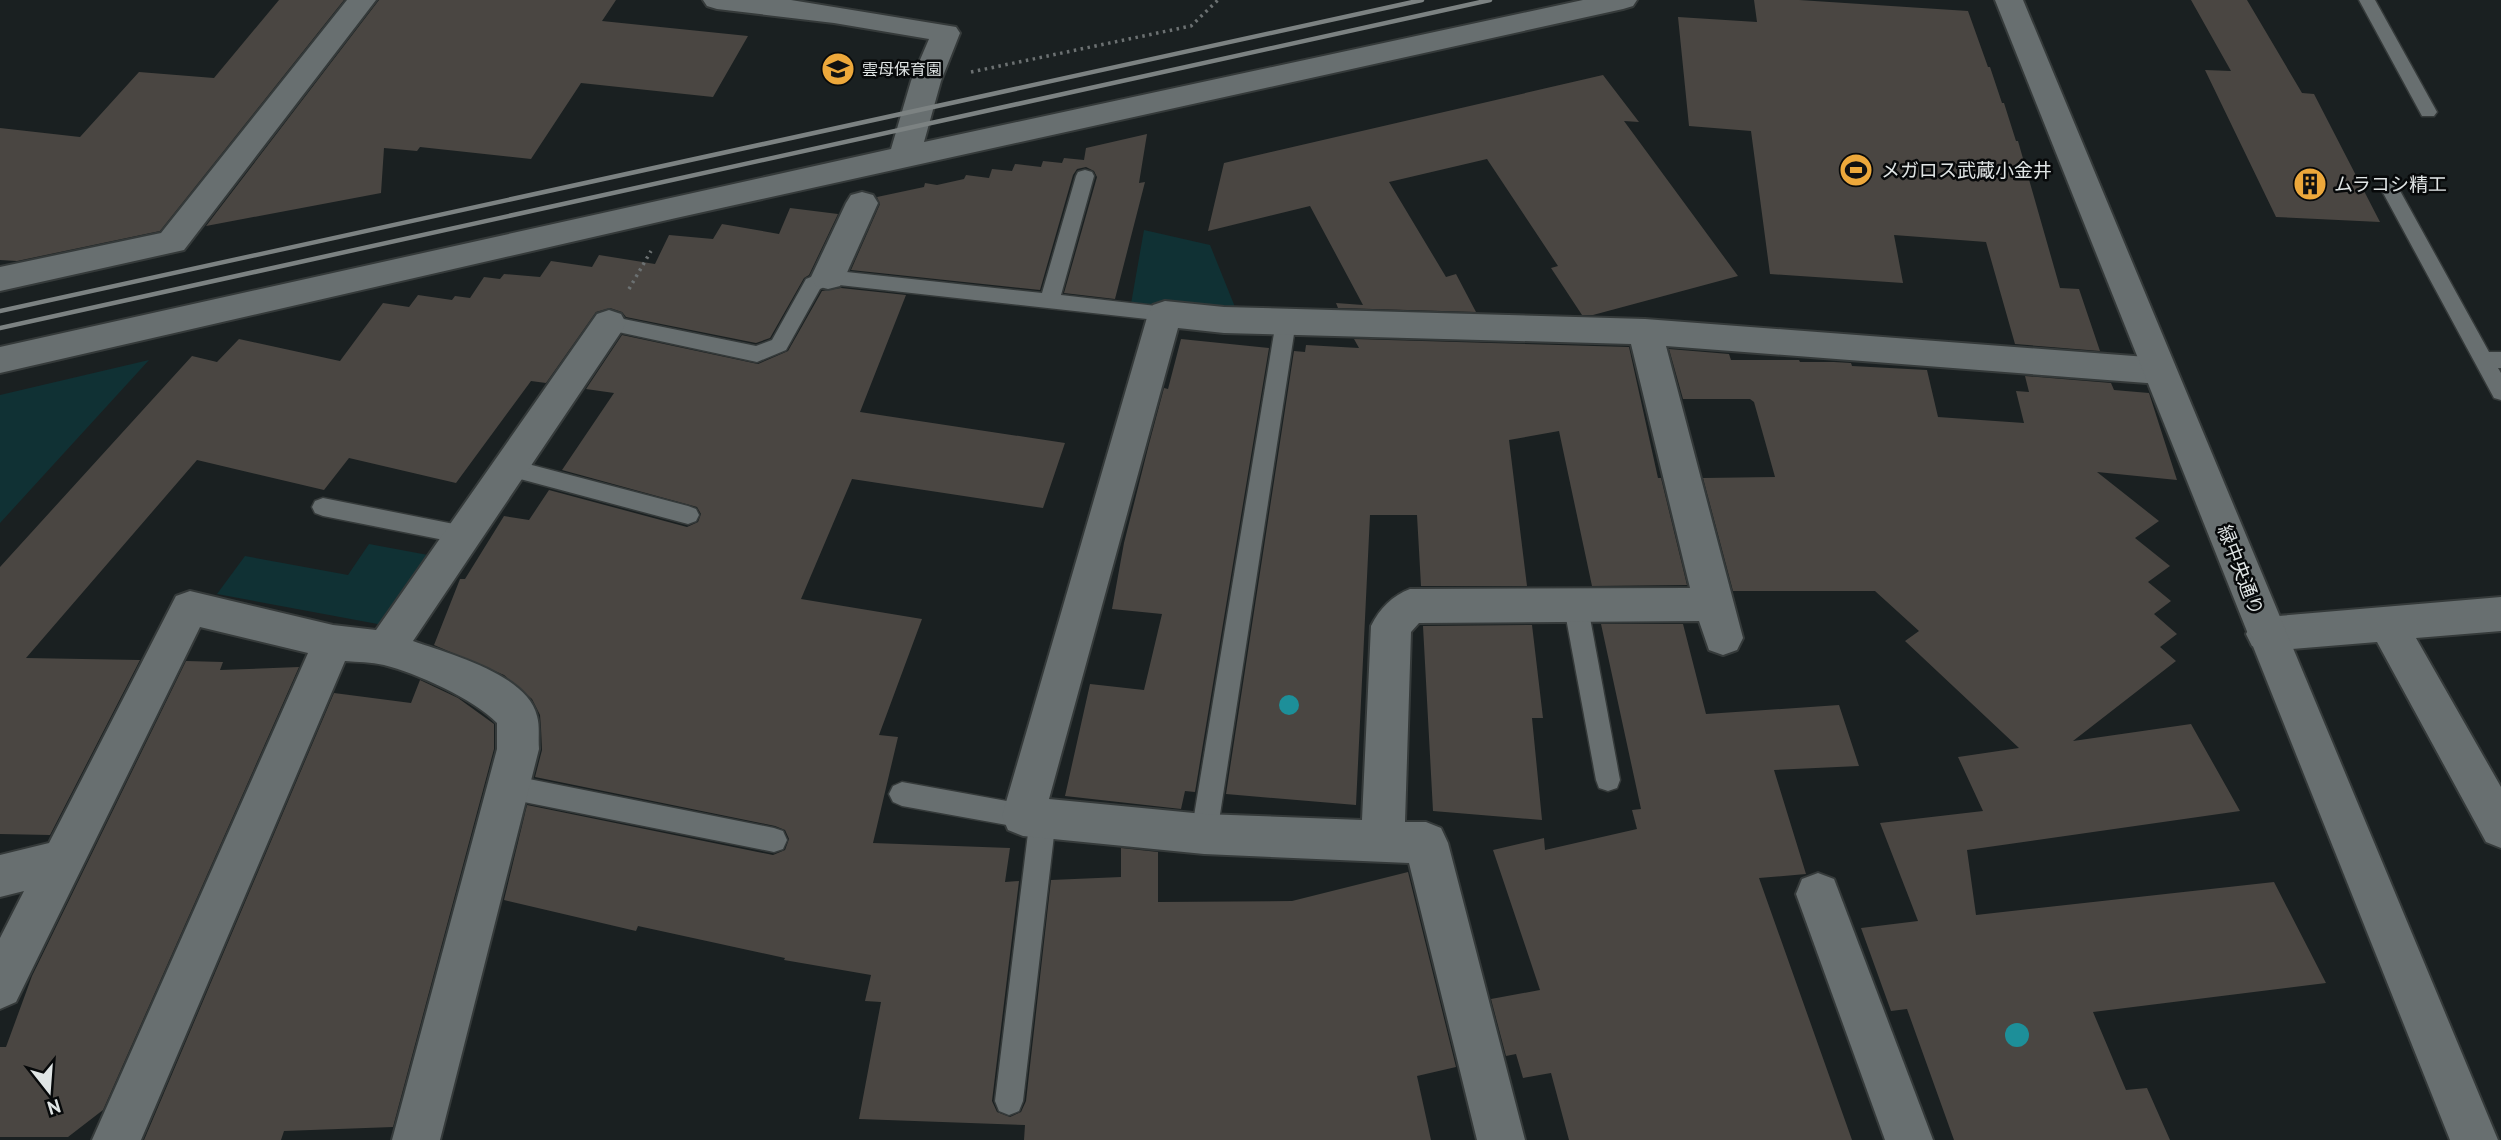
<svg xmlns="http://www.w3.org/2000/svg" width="2501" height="1140" font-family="'PT Sans','Noto Sans JP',sans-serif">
	<rect width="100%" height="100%" fill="#1a2021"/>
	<g fill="#103134">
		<path d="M1144,230L1210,245L1237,312L1131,304Z"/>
		<path d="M149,360L0,523V395Z"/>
		<path d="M369,544L428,555L383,625L217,594L245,556L348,575Z"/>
	</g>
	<g fill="#4a4642">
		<path d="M279,0H344L160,231L17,261L0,260V128L80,137L139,72L214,78Z"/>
		<path d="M379,0H616L602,21L748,36L713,97L581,83L531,159L420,147L417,151L384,148L381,193L206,226Z"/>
		<path d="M1754,0H1799L1968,11L1988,67H1990L2002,103H2004L2016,141H2018L2060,288L2079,289L2100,351L2015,344L1986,242L1894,235L1903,283L1770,274L1751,131L1689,126L1678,17L1757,22Z"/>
		<path d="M2191,0H2247L2302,93L2314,94L2380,222L2276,217L2205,70L2231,71Z"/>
		<path d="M1603,75L1639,122L1624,121L1738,276L1593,315H1582L1551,268L1558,266L1487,159L1389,182L1446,277L1456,274L1476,312L1338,308L1336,303L1363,305L1310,206L1208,231L1224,163Z"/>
		<path d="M1147,134L1139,183L1145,182L1115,299L1064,293L1097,177L1094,171L1086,167L1077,169L1073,175L1040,290L851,270L880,204L877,197L924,187L925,183L937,185L964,179L966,175L989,178L992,169L1012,171L1015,164L1041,167L1043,161L1062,163L1064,158L1084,160L1086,148Z"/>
		<path d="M790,208L838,214L809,275L804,278L770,338L756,343L626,317L622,312L610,308L596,312L546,383L531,381L456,483L349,458L324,490L197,460L26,658L140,660L50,835L0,834V567L192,356L217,362L239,339L340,361L383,303L409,307L418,295L452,300L455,296L470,298L484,277L500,279L504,274L540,277L551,261L592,267L599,255L655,264L669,235L713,239L722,224L779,234Z"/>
		<path d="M841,288L906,295L860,412L1065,443L1043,508L852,479L801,599L922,619L879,735L898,737L873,843L1010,848L1005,882L1019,881L992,1101L997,1112L1010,1117L1021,1112L1026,1101L1051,880L1121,877V848L1158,852V902L1292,901L1408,872L1456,1067L1417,1076L1431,1140H1024L1025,1125L859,1119L881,1002L865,1001L871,975L784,960L785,958L638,926L636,931L504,900L527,805L773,855L785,850L789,839L785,830L775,826L535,777L542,750L541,728L540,715L532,699L504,675L434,645L460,579H465L504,516L529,520L549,490L687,527L698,522L701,514L697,507L562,470L614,393L586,389L622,335L758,364L788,351L822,291Z"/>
		<path d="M1181,339L1269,348L1195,792L1185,791L1181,809L1065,796L1090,684L1144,690L1162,614L1112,609L1124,543L1149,444L1164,388L1168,389Z"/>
		<path d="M1354,339L1629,347L1658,478H1661L1687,585L1592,586L1559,431L1509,440L1527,586H1421L1417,515H1370L1356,805L1226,794L1294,351L1305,352L1306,345L1359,348Z"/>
		<path d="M1669,349L1729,354L1731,360H1799L1800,362H1834L1851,363L1852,366L1927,370L1938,417L2024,423L2016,391L2029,392L2025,376L2111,383L2114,390L2149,393L2177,480L2097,472L2159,521L2135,538L2170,566L2148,582L2171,601L2154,614L2177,634L2160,647L2176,661L2073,741L2191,724L2240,811L1967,850L1976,915L2274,882L2326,983L2093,1012L2126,1090L2147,1088L2170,1140H1954L1907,1009L1891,1011L1861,928L1918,921L1880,823L1983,811L1958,757L2019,748L1905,641L1919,631L1875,591H1733L1703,478L1775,477L1754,402L1750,399H1683Z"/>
		<path d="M1601,624H1683L1706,714L1839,705L1859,766L1774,770L1806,874L1759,878L1852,1140H1569L1551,1073L1523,1078L1516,1054L1506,1056L1491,999L1540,990L1493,850L1544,838L1545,850L1637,829L1632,810L1641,809Z"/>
		<path d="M1532,625L1543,718H1532L1542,820L1433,811L1423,626Z"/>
		<path d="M186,661L223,662L220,670L299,667L103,1110L68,1137H0V1047H6L32,976Z"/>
		<path d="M420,680L458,698L494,724V749L393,1127L284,1131L281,1140H144L334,693L411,703Z"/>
	</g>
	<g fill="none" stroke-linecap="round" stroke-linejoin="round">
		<defs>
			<g id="service">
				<path d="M2359,0H2375L2437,112L2434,116H2422Z"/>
				<path d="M1085,170L1092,172L1094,176L1061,295L1165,307L1172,309L1175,314L1172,319L1165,321L830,284L820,289L786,350L757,362L609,330L602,328L599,323L602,318L609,316L756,346L772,340L806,279L828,270L1042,293L1076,176L1078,172Z"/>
				<path d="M2390,183L2397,184L2399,189L2489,352H2501V368H2498L2501,373V400L2494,398L2381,189L2383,184Z"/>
				<path d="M1286,314L1293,316L1296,321L1217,834L1213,843L1204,846L1195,843L1191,834L1276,321L1279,316Z"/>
				<path d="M509,459L688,506L696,509L699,515L696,521L688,524L501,474L498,468L501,462Z"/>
				<path d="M323,498L464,526L472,528L475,535L472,542L464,544L323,516L315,513L312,507L315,501Z"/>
				<path d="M1576,597L1584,600L1588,607L1620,780L1617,788L1608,791L1599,788L1596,780L1564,607L1568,600Z"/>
				<path d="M509,775L774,828L783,831L787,840L783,849L774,852L509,799L500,795L496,787L500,779Z"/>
				<path d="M902,782L1023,804L1033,811L1043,806L1052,810L1056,818L1023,1101L1019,1111L1009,1115L999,1111L995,1101L1029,825L1023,828L902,806L893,802L889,794L893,786Z"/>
			</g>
			<g id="minor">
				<path d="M347,0H376L184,250L0,291V267L161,233Z"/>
				<path d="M703,0H791L956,27L960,33L941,81L924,142L1583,0H1637L1633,6L1623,9L676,218L0,373V347L891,149L911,81L929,39L834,23L717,9L707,6Z"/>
				<path d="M862,192L873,195L878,203L845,277L840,286L828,289L816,286L811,277L846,203L851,195Z"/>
				<path d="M1165,301L1224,307L1645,319L2160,358L2172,362L2177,371L2172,380L2160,384L1666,346L1743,638L1737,650L1723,655L1709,650L1699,621L1419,623L1411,632L1405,822H1426L1441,828L1448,843L1525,1140H1477L1409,863L1204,854L1023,836L1008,830L1002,816L1148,314L1153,305ZM1178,328L1224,333L1631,344L1690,588L1410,589C1392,596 1380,608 1371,626L1362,820L1204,814L1049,799Z"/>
				<path d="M609,310L621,314L626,323L621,332L413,641C449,654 527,674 537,716C540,726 538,739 539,749L440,1140H392L497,749V723C474,699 416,673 384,665C371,662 358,662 345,661L141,1140H92L308,653L200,627L16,1002L0,1009V938L24,891L0,897V855L49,843L176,596L190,591L333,625L376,630L597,314Z"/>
				<path d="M2501,597V631L2416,638L2501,787V848L2486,842L2377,642L2266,651L2252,646L2246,634L2252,622L2266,617Z"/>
				<path d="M1818,873L1834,879L1933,1140H1885L1796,894L1802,879Z"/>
			</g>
			<path id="tertiary" d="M1995,0H2023L2498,1140H2450Z"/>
		</defs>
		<use href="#service" stroke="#353a3a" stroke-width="3"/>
		<use href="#minor" stroke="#353a3a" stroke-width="4"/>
		<use href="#tertiary" stroke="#353a3a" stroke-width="4"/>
		<g stroke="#6c7172" stroke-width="3.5" stroke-dasharray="2.5 4.5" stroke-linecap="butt">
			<path d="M971,72L1191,26L1218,0"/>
			<path d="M629,289L651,251"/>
		</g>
		<use href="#service" fill="#686f70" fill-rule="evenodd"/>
		<use href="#minor" fill="#686f70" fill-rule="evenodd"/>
		<use href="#tertiary" fill="#686f70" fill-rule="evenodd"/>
		<g stroke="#7c8282" stroke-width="4.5">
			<path d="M0,311L1422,0"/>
			<path d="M0,328L1490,0"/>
		</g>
	</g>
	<g fill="#1d8f99">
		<circle cx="1289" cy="705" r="10"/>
		<circle cx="2017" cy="1035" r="12"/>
	</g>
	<defs>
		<symbol id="school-disc" viewBox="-11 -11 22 22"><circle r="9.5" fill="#eda83b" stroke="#07090a"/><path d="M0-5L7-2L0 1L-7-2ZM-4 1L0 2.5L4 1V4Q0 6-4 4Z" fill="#111"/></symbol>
		<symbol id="stadium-disc" viewBox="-11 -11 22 22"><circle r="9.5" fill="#eda83b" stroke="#07090a"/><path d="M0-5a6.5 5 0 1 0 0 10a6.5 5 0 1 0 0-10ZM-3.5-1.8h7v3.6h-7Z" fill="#111"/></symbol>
		<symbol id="building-disc" viewBox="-11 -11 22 22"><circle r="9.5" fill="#eda83b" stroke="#07090a"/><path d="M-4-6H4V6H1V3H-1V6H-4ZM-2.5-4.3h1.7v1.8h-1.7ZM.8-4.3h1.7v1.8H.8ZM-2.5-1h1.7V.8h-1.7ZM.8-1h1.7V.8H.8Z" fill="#111"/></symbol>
	</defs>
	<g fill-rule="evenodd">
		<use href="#school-disc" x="819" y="50" width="38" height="38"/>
		<use href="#stadium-disc" x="1837" y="151" width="38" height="38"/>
		<use href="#building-disc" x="2291" y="165" width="38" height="38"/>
	</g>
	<g text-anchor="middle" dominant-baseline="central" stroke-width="5" stroke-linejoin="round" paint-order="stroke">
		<g font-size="16" fill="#e0e5e5" stroke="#07090a" text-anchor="start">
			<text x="862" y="69">雲母保育園</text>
		</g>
		<g font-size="19" fill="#e0e5e5" stroke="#07090a" text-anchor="start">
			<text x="1881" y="170">メガロス武蔵小金井</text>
			<text x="2334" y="184">ムラコシ精工</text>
		</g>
		<g font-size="19" fill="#e0e5e5" stroke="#07090a">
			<text transform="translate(2241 570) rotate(69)">緑中央通り</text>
		</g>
	</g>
	<g transform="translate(49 1091) rotate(163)" stroke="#07090a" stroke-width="5" paint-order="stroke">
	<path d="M0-5L12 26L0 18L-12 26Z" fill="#e0e5e5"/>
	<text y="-10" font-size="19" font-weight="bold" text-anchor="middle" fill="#e0e5e5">N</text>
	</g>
</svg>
